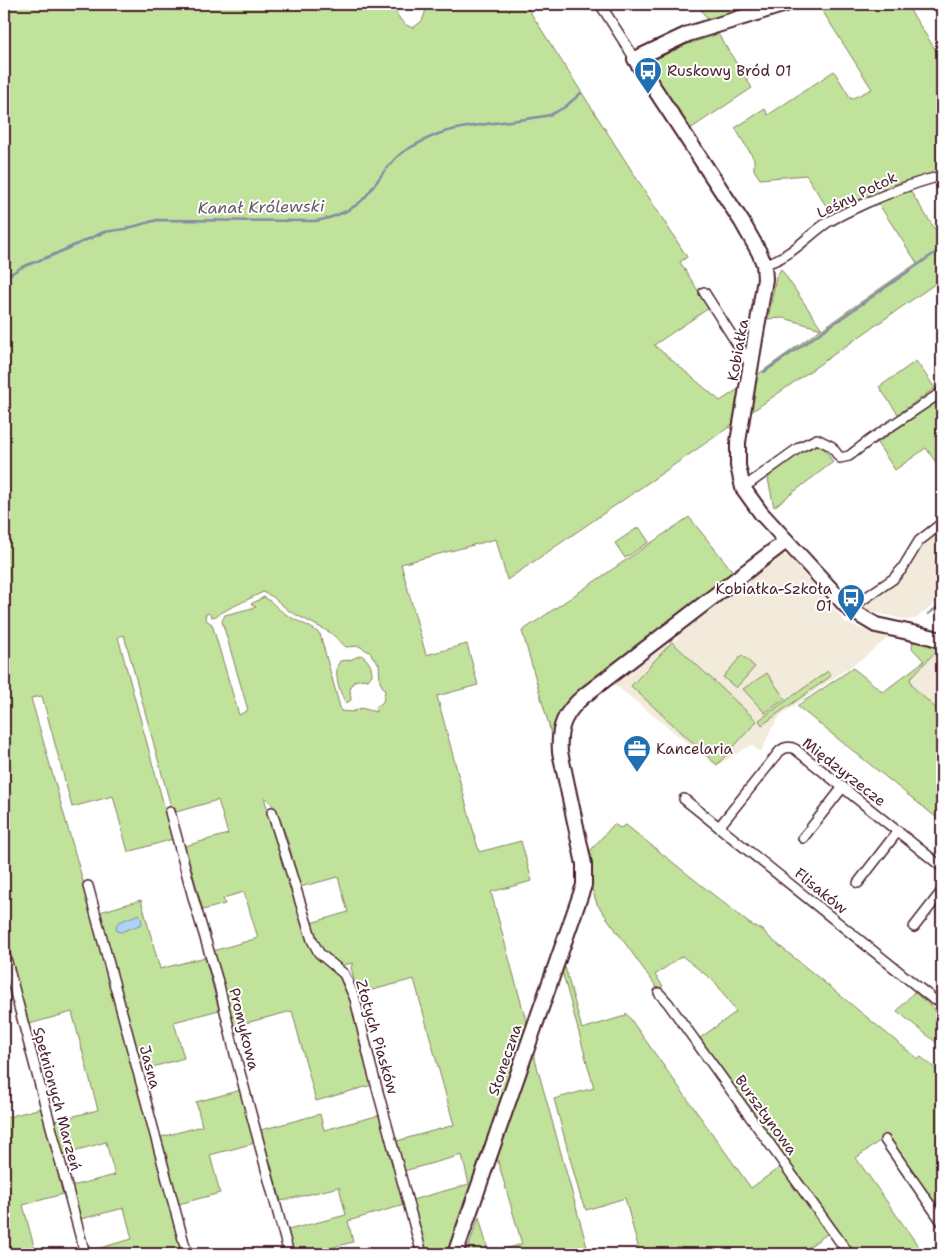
<svg xmlns="http://www.w3.org/2000/svg" width="946" height="1258" font-family="'Shantell Sans',sans-serif">
	<rect width="100%" height="100%" fill="#fff"/>
	<filter id="ink" filterUnits="userSpaceOnUse"><feTurbulence type="fractalNoise" baseFrequency=".02" numOctaves="2"/><feDisplacementMap in="SourceGraphic" scale="10" xChannelSelector="R" yChannelSelector="G"/><feConvolveMatrix kernelMatrix="1 2 1 2 8 2 1 2 1" color-interpolation-filters="sRGB"/></filter>
	<g filter="url(#ink)">
		<g fill="#f2ebdc">
			<path d="M942,530V599L915,619L907,620L864,610L863,606L902,577L926,542Z"/>
			<path d="M778,555L788,556L846,623L888,638L863,658L781,715L772,728L761,752L751,745L716,766L614,684L671,638L674,641L679,637L677,634Z"/>
			<path d="M938,649L942,651V714L913,687L910,683V679Z"/>
		</g>
		<g fill="#c1e29b" stroke="#868063" fill-rule="evenodd">
			<path d="M4,4H393C397,16 401,24 413,28L422,21L428,4H498L500,5L525,4L687,257L680,262L709,308L654,345L720,401L740,388L732,425L507,580L496,539L401,564L426,655L467,644L478,685L437,696L479,852L521,841L532,881L491,892L528,1028L448,1254H427L412,1200L469,1184L462,1155L404,1171L397,1141L454,1125L414,979L357,994L351,967L353,963L339,966L317,945L311,923L348,912L338,877L300,887C294,867 282,805 264,797L290,888L313,953L320,957L343,977L353,1002L372,1085L316,1101L292,1011L234,1026L213,951L258,938L244,892L223,898L225,904L203,910L185,846L228,834L218,800L176,812L175,807H171L124,635L118,637L173,839L128,852L113,796L72,807L42,696L31,698L84,885L183,1254H90L89,1251L132,1239L124,1208L81,1219L72,1186L115,1175L114,1172L106,1142L63,1154L54,1121L98,1110L72,1012L29,1024L4,931ZM263,592L273,597L289,611L331,633L346,647L359,646L371,653L372,656L379,664L380,682L385,691L383,702L375,708L376,712L361,708L352,712L341,711L320,634C309,625 298,622 287,615C278,610 273,602 264,597L251,604L256,607L225,615L222,621L248,710L239,715L212,624L206,620L205,615L208,613L212,617L216,616L228,609Z"/>
			<path d="M697,4H763L708,20Z"/>
			<path d="M818,4H906L942,60V173L895,184L832,215L806,175L760,179L754,170V159L735,128L765,109L768,115L834,71L851,99L872,89Z"/>
			<path d="M718,34L752,88L690,129L652,74L656,59L683,46Z"/>
			<path d="M909,189L942,240V279L747,415L753,378L821,329L784,318L768,319L776,277L781,269L822,329L917,263L878,203Z"/>
			<path d="M916,361L935,388L898,414L879,387Z"/>
			<path d="M942,398V471L926,448L895,470L877,443Z"/>
			<path d="M820,442L833,462L774,507L768,479L772,471L808,445Z"/>
			<path d="M689,517L735,574L563,710L552,736L522,631Z"/>
			<path d="M639,527L649,542L625,558L615,543Z"/>
			<path d="M913,640L925,643L938,649L910,679L913,687L942,714V726L934,734L942,741V822L797,706L853,668L883,692L924,661L912,648Z"/>
			<path d="M672,642L757,721L717,765L631,686Z"/>
			<path d="M361,655C369,660 372,667 372,675L368,680L363,679L354,681L350,689L351,700L346,703C340,694 332,671 340,661L350,660Z"/>
			<path d="M742,655L755,667L736,688L723,677Z"/>
			<path d="M828,671L831,676L762,725L759,720Z"/>
			<path d="M767,673L785,699L765,713L743,689Z"/>
			<path d="M614,824L620,828L626,825L750,924L763,930L770,938L918,1059L921,1057L942,1074V1214L888,1135L856,1158L924,1254H856L700,1038L736,1012L716,983L682,956L655,975L663,986L658,989L597,904L590,883L587,858L590,851Z"/>
			<path d="M141,900L160,969L205,957L219,1010L174,1022L184,1058L142,1070L100,912Z"/>
			<path d="M565,967L582,1029L625,1016L626,1013L751,1188L780,1167L827,1234L799,1254H640L625,1198L586,1210L581,1199L554,1099L594,1088L562,971Z"/>
			<path d="M914,992L942,1015V1047L897,1011Z"/>
			<path d="M533,1052L589,1254H466L479,1217L489,1254L522,1244L497,1158Z"/>
			<path d="M241,1090L255,1143L210,1155L220,1193L179,1204L161,1137L202,1126L196,1102Z"/>
			<path d="M41,1108L63,1194L23,1205L36,1254H4V1118Z"/>
			<path d="M320,1114L324,1130L380,1115L404,1205L348,1221L353,1242L307,1254H294L288,1230L346,1215L339,1187L281,1201L261,1130Z"/>
		</g>
		<path fill="#acd3f6" stroke="#858ba5" d="M139,914L141,918L142,924L121,932L117,931L116,926L119,922Z"/>
		<g fill="none" stroke-linecap="round" stroke-linejoin="round">
			<g stroke="#858ba5" stroke-width="2.5">
				<path d="M4,278L22,267L53,255L104,232L125,229L157,220L316,221C333,218 356,209 366,196C379,180 389,161 406,150C417,144 429,137 441,133C473,123 516,122 550,115L565,107L581,93"/>
				<path d="M764,372L942,248"/>
				<path d="M928,614L942,604"/>
			</g>
			<defs>
				<g id="street">
					<path d="M600,4L635,59"/>
					<path d="M764,264C789,259 807,236 828,222C840,215 853,209 866,203C891,192 915,182 942,176"/>
					<path d="M704,292L750,364"/>
					<path d="M743,488L800,447L817,439L831,446L840,458L849,456L870,440L942,392"/>
					<path d="M849,609L893,579L902,569L919,541L942,523"/>
					<path d="M684,799L933,999L942,1001"/>
					<path d="M170,812L194,901L219,985L235,1054L289,1254"/>
					<path d="M272,812L312,940L319,953L344,974L355,999L371,1066L422,1254"/>
					<path d="M719,827L779,752C784,747 789,746 795,749L942,867"/>
					<path d="M803,838L843,787"/>
					<path d="M858,883L898,831"/>
					<path d="M88,886L187,1254"/>
					<path d="M914,927L942,891"/>
					<path d="M4,951L85,1254"/>
					<path d="M659,993L668,1003L849,1254"/>
					<path d="M885,1140L942,1222"/>
				</g>
				<g id="secondary">
					<path d="M786,4L688,34L635,59L742,222L759,252L764,264L765,279L738,442V466L743,488L761,513L849,609L876,625L931,637L942,641"/>
					<path d="M455,1254L584,885V864L560,752C558,726 565,712 585,695L786,541"/>
				</g>
			</defs>
			<use href="#street" stroke="#4a1f2b" stroke-width="12"/>
			<use href="#secondary" stroke="#4a1f2b" stroke-width="18"/>
			<use href="#street" stroke="#fff" stroke-width="9"/>
			<use href="#secondary" stroke="#fff" stroke-width="14"/>
		</g>
	</g>
	<defs>
		<symbol id="bus-pin" viewBox="-11 -11 22 30"><path d="M0 17L-7.5 6A9.5 9.5 0 1 1 7.5 6Z" fill="#1f6fb2" stroke="#fff"/><path d="M-5-6H5V4H4V6H2V4H-2V6H-4V4H-5ZM-3.5-4V0h7V-4ZM-3.5 1.2v1.5H-2V1.2ZM2 1.2v1.5H3.5V1.2Z" fill="#fff"/></symbol>
		<symbol id="office-pin" viewBox="-11 -11 22 30"><path d="M0 17L-7.5 6A9.5 9.5 0 1 1 7.5 6Z" fill="#1f6fb2" stroke="#fff"/><path d="M-6-3h4V-5.5h4V-3h4V5H-6ZM-1-4.5V-3h2v-1.5ZM-6 0V1H6V0Z" fill="#fff"/></symbol>
	</defs>
	<g fill-rule="evenodd">
		<use href="#bus-pin" x="632" y="55" width="32" height="43"/>
		<use href="#bus-pin" x="835" y="582" width="32" height="43"/>
		<use href="#office-pin" x="621" y="733" width="32" height="43"/>
	</g>
	<g text-anchor="middle" dominant-baseline="central" stroke-width="4" stroke-linejoin="round" paint-order="stroke">
		<g font-size="15" fill="#4a1f2b" stroke="#fff" text-anchor="start">
			<text x="667" y="71">Ruskowy Bród 01</text>
			<text x="832" y="589" text-anchor="end">Kobiałka-Szkoła<tspan x="832" dy="17">01</tspan></text>
			<text x="656" y="749">Kancelaria</text>
		</g>
		<g font-size="15" fill="#4a1f2b" stroke="#fff">
			<text transform="translate(857 195) rotate(-26)">Leśny Potok</text>
			<text transform="translate(738 350) rotate(-80)">Kobiałka</text>
			<text transform="translate(844 772) rotate(38)">Międzyrzecze</text>
			<text transform="translate(821 891) rotate(39)">Flisaków</text>
			<text transform="translate(244 1029) rotate(76)">Promykowa</text>
			<text transform="translate(377 1037) rotate(74)">Złotych Piasków</text>
			<text transform="translate(505 1060) rotate(-71)">Słoneczna</text>
			<text transform="translate(150 1067) rotate(75)">Jasna</text>
			<text transform="translate(57 1099) rotate(75)">Spełnionych Marzeń</text>
			<text transform="translate(766 1115) rotate(54)">Bursztynowa</text>
		</g>
		<g font-size="16" font-style="italic" fill="#675568" stroke="#fff">
			<text transform="translate(261 207) rotate(-1)">Kanał Królewski</text>
		</g>
	</g>
	<rect width="946" height="1258" fill="none" stroke="#fff" stroke-width="20"/>
	<rect x="10" y="10" width="926" height="1238" fill="none" stroke="#4a1f2b" stroke-width="2" filter="url(#ink)"/>
</svg>
